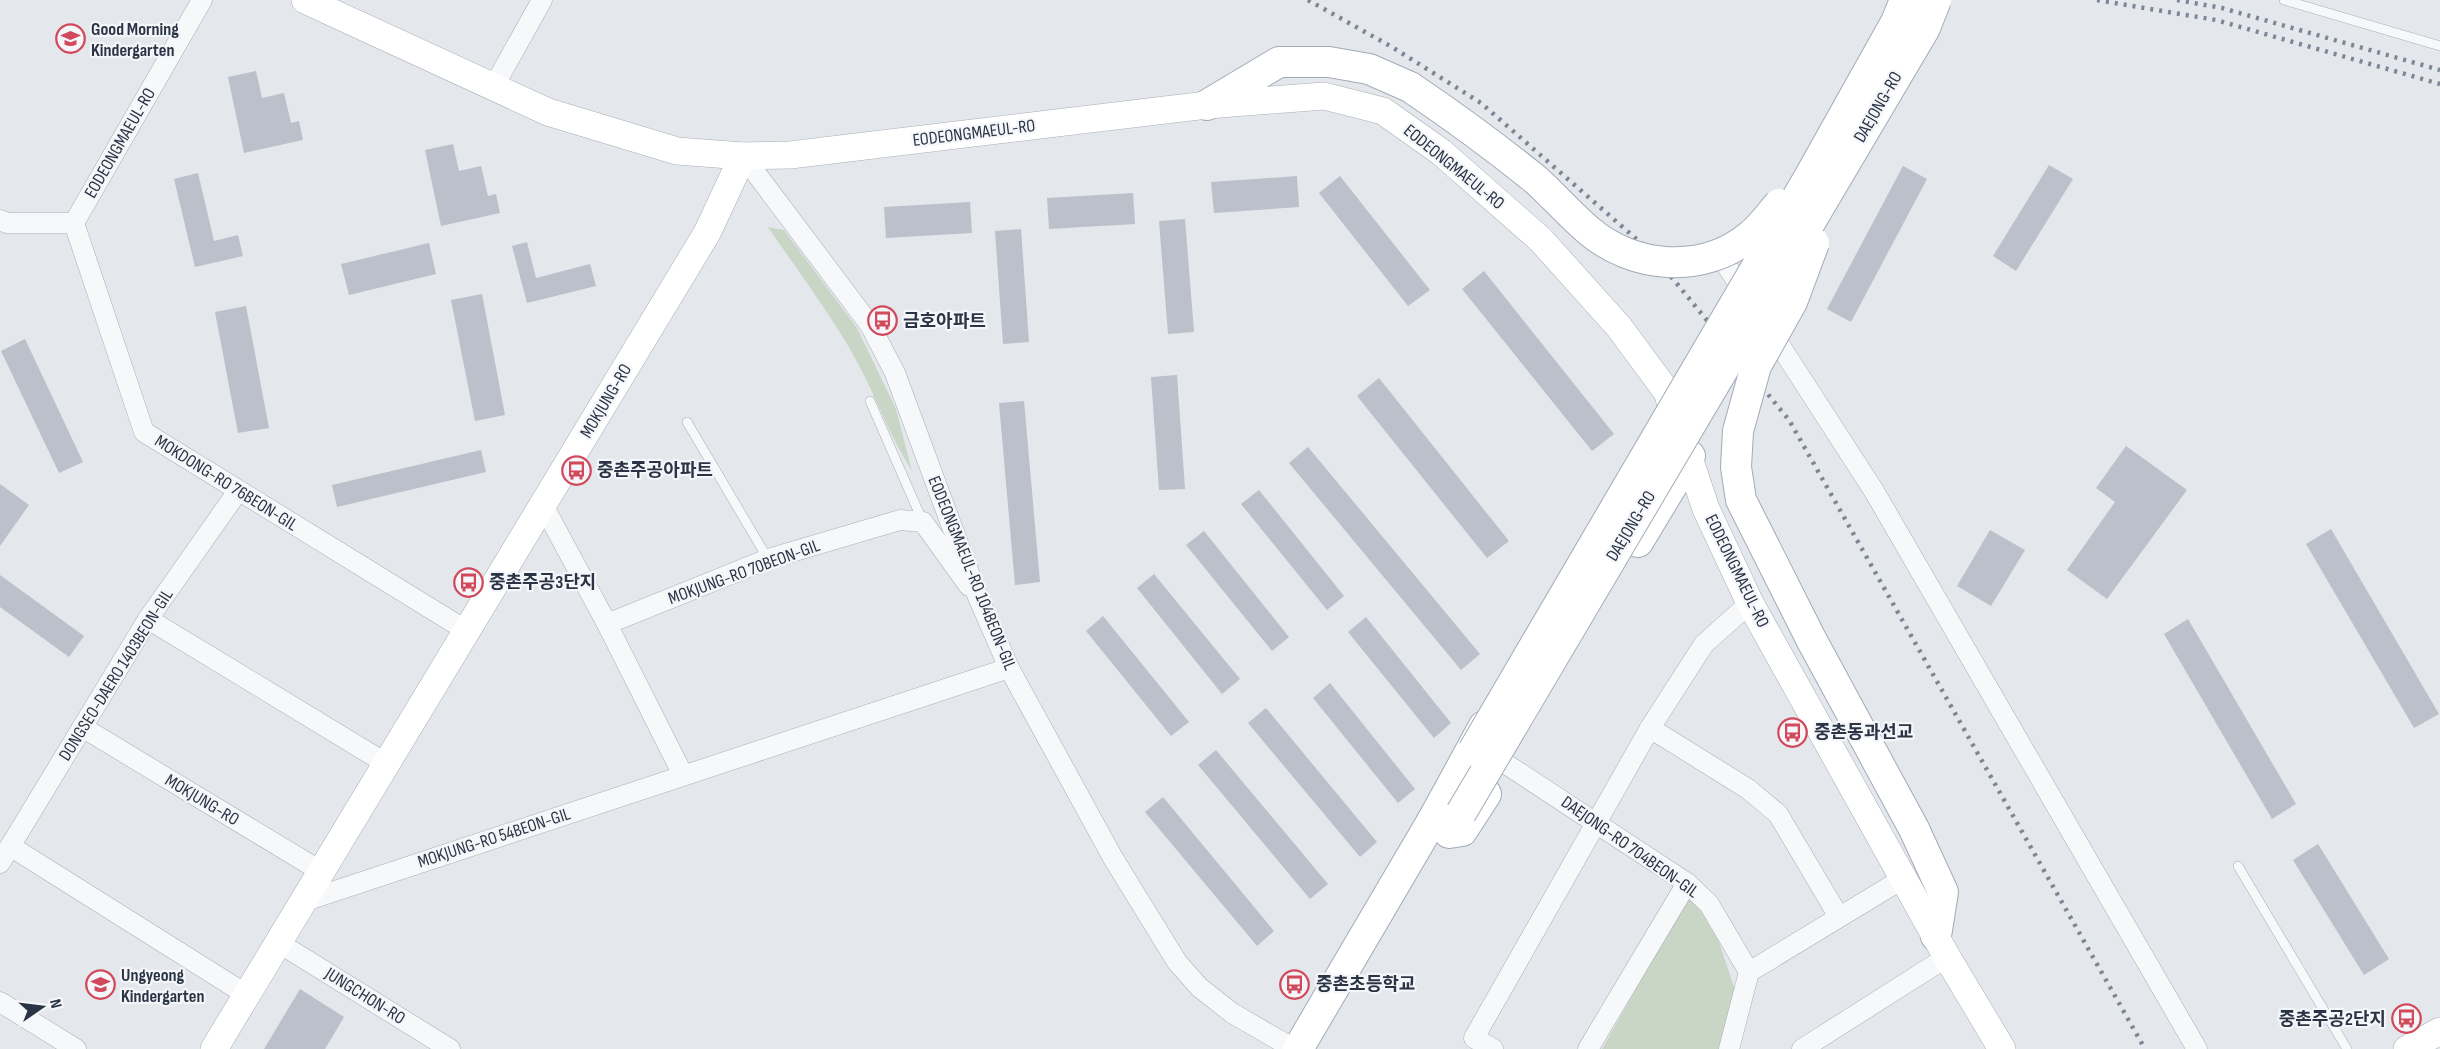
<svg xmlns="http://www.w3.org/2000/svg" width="2440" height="1049" font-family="'Sofia Sans Condensed','Noto Sans KR',sans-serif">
	<rect width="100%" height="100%" fill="#e4e7ec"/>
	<g fill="#c9d6c5">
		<path d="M768,227L784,230L857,328L896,409L912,471C892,439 880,408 864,375C838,323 801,276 768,227Z"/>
		<path d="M1690,893L1719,942L1736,993L1719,1049H1602Z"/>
	</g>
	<g fill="#bbc0ca">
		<path d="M256,71L262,98L284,93L291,123L299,121L303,140L244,153L228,77Z"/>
		<path d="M453,144L459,171L481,166L488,196L496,194L500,213L441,226L425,150Z"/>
		<path d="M2049,165L2073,179L2016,271L1993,256Z"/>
		<path d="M1903,166L1927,179L1851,322L1827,309Z"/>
		<path d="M198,173L214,241L238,235L243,256L195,267L174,179Z"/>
		<path d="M1297,176L1299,207L1214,213L1211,182Z"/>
		<path d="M1340,176L1430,290L1408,306L1319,193Z"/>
		<path d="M1133,193L1135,224L1049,229L1047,198Z"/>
		<path d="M970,202L972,233L886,238L884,207Z"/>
		<path d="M1185,219L1194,332L1168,334L1159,221Z"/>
		<path d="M1021,229L1029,342L1003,344L995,231Z"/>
		<path d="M527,242L536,278L590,264L596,286L527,303L512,246Z"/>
		<path d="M429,243L436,274L349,295L341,264Z"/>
		<path d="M1484,271L1614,434L1592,451L1462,289Z"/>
		<path d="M482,294L505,415L475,421L451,300Z"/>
		<path d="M246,306L269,428L238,433L215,312Z"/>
		<path d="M25,339L83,462L59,473L1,351Z"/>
		<path d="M1177,375L1185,489L1159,490L1151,377Z"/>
		<path d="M1379,378L1509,541L1487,558L1357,396Z"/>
		<path d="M1024,401L1040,582L1015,585L999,403Z"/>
		<path d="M2126,446L2187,490L2107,599L2067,570L2115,502L2096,488Z"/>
		<path d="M1308,447L1480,654L1461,670L1289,463Z"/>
		<path d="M481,450L486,472L337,507L332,485Z"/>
		<path d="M0,484L29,505L0,546Z"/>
		<path d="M1259,490L1344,596L1327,610L1241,504Z"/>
		<path d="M2331,529L2439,714L2414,728L2306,544Z"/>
		<path d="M1990,530L2025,550L1991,606L1957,586Z"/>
		<path d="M1204,531L1289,637L1272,651L1186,545Z"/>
		<path d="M1154,574L1240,679L1222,694L1137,588Z"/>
		<path d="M0,575L84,636L69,657L0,607Z"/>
		<path d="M1103,616L1189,722L1171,736L1086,631Z"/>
		<path d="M1366,617L1451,723L1434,738L1348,632Z"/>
		<path d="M2188,619L2296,804L2272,819L2164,634Z"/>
		<path d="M1330,683L1415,789L1398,803L1313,698Z"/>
		<path d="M1266,708L1377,842L1360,857L1248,723Z"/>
		<path d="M1216,750L1328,884L1310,899L1198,765Z"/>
		<path d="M1163,797L1274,931L1257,946L1145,812Z"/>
		<path d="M2318,844L2389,959L2364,975L2293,860Z"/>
		<path d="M300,989L344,1017L325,1049H264Z"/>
	</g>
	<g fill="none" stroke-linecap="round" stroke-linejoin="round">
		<defs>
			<g id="lane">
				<path d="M2284,0L2440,46"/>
				<path d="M870,401L923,522"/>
				<path d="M687,422L768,559"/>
				<path d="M2238,866L2347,1049"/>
			</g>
			<g id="street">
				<path d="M494,86L542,0"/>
				<path d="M743,156L870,325L895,373L978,597L1009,668L1113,858L1177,962L1199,987L1232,1013L1294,1049"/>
				<path d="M0,220L7,223H74L144,432L467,631"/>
				<path d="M74,223L202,0"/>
				<path d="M1726,265L1748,298"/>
				<path d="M1768,327L1874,491L2197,1049"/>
				<path d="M543,505L607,624L768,559L900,520L923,522L969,586"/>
				<path d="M148,619L387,764"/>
				<path d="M607,624L683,775"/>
				<path d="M82,727L322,872"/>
				<path d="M1650,728L1748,789L1778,814L1839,917"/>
				<path d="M1506,764L1687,883L1709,904L1749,972L1729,1049"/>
				<path d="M10,846L247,995"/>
				<path d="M0,863L148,619L238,491"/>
				<path d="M305,901L1009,668"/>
				<path d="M279,943L450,1049"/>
				<path d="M1749,972L1904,878"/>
				<path d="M0,1002L76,1049"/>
				<path d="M1493,1049L1474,1038L1650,728L1704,644L1750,603"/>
				<path d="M1588,1049L1687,883"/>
				<path d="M1802,1049L1947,957"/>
			</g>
			<g id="secondary">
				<path d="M305,0L548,112L677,151L743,156L790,155L1207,105L1324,96L1383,111L1441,152L1541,240L1619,327L1667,392L1706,509L1750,603L1947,957L2002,1049"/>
				<path d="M214,1049L707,233L743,156"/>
				<path d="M2407,1049L2440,1031"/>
			</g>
			<g id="primary">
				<path d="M1207,105L1279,62H1329L1369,69L1410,87"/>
				<path d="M1638,542L1690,456"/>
				<path d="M1430,825L1484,726"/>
				<path d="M1914,829L1943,892L1936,936"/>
				<path d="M1449,833L1462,831L1486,794"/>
				<path d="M1298,1049L1439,809"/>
			</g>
		</defs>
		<use href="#lane" stroke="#a9aeb7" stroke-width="10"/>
		<use href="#street" stroke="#a9aeb7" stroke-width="21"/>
		<use href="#secondary" stroke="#a9aeb7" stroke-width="28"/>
		<use href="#primary" stroke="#a3abb8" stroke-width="32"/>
		<use href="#lane" stroke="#f7f8fa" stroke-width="9"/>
		<use href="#street" stroke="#f7f8fa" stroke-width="20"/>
		<use href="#secondary" stroke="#fff" stroke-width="27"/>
		<use href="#primary" stroke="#fff" stroke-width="30"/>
		<g stroke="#7d8696" stroke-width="4.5" stroke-dasharray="3 6" stroke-linecap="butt">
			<path d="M1308,0L1392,47L1481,103L1650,251L1789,420L2145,1049"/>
			<path d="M2097,0L2216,20L2440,84"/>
			<path d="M2177,0L2222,8L2440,70"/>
		</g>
		<defs>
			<g id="primary-bridge">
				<path d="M1410,87C1453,116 1494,146 1535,179C1553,195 1569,214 1588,230C1633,269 1704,275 1751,235C1762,226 1770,214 1779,204"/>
				<path d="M1814,243L1792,302L1756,366L1738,431L1736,467L1741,500L1811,639L1914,829"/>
				<path d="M1473,751L1808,179L1896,22L1905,0"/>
				<path d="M1461,813L1925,28L1936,0"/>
			</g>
		</defs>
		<use href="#primary-bridge" stroke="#a3abb8" stroke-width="32" stroke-linecap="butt"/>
		<use href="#primary-bridge" stroke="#fff" stroke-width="30"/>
	</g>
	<defs>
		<symbol id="school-ring" viewBox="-11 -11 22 22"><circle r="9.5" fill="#f4f6f9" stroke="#d1495b" stroke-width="1.5"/><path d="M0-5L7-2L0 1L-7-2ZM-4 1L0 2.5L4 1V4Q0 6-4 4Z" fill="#d1495b"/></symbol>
		<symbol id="bus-ring" viewBox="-11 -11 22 22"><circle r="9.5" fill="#f4f6f9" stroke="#d1495b" stroke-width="1.5"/><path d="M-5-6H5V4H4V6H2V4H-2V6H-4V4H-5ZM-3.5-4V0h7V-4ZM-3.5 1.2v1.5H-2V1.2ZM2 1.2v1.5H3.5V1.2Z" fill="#d1495b"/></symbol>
	</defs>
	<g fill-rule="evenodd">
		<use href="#school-ring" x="54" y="22" width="33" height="33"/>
		<use href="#bus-ring" x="866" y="304" width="33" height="33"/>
		<use href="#bus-ring" x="560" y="454" width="33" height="33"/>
		<use href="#bus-ring" x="452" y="566" width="33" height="33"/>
		<use href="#bus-ring" x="1776" y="716" width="33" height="33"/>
		<use href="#bus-ring" x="1278" y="968" width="33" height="33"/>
		<use href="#school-ring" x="84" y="968" width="33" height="33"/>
		<use href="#bus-ring" x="2390" y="1002" width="33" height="33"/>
	</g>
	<g text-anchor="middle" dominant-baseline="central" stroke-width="4.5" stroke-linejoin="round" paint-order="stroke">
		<g font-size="18" font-weight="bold" fill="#2b3445" stroke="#f4f6f9" text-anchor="start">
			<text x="91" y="29">Good Morning<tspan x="91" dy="21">Kindergarten</tspan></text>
			<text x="903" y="321">금호아파트</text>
			<text x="597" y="470">중촌주공아파트</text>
			<text x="489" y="582">중촌주공3단지</text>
			<text x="1814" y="732">중촌동과선교</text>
			<text x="121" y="975">Ungyeong<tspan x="121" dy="21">Kindergarten</tspan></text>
			<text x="1316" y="984">중촌초등학교</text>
			<text x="2386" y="1019" text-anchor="end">중촌주공2단지</text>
		</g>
		<g font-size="18" fill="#2b3445" stroke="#f4f6f9">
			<text transform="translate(1878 107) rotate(-60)">DAEJONG-RO</text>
			<text transform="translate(974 133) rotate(-7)">EODEONGMAEUL-RO</text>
			<text transform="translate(120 143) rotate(-60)">EODEONGMAEUL-RO</text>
			<text transform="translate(1454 167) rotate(39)">EODEONGMAEUL-RO</text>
			<text transform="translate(606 401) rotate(-59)">MOKJUNG-RO</text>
			<text transform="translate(226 483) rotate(32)">MOKDONG-RO 76BEON-GIL</text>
			<text transform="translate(1631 526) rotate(-59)">DAEJONG-RO</text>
			<text transform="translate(1737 571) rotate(64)">EODEONGMAEUL-RO</text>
			<text transform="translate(744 572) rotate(-20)">MOKJUNG-RO 70BEON-GIL</text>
			<text transform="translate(972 573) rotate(68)">EODEONGMAEUL-RO 104BEON-GIL</text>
			<text transform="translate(116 675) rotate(-58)">DONGSEO-DAERO 1403BEON-GIL</text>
			<text transform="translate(202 800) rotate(31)">MOKJUNG-RO</text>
			<text transform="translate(494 838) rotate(-18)">MOKJUNG-RO 54BEON-GIL</text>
			<text transform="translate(1630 847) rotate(35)">DAEJONG-RO 704BEON-GIL</text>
			<text transform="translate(365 996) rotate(32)">JUNGCHON-RO</text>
		</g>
	</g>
	<g transform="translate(42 1007) rotate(76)" stroke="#f4f6f9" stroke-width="4.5" paint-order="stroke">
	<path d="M0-4.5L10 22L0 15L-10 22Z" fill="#2b3445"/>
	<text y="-9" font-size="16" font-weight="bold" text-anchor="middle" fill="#2b3445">N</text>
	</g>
</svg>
